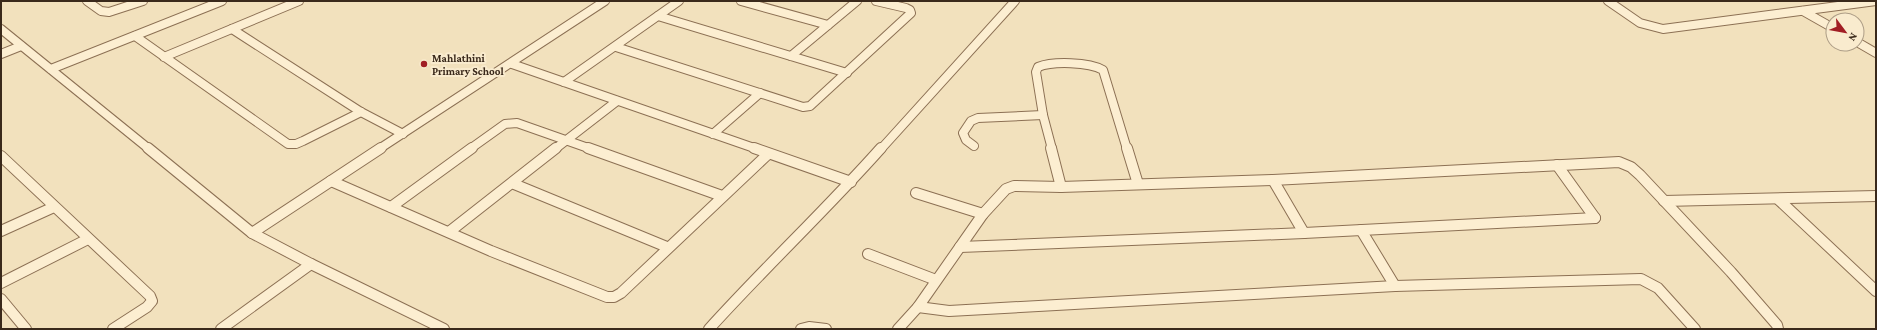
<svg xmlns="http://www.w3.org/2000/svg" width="1877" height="330" font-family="'Crimson Pro',serif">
	<rect width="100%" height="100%" fill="#f2e1bd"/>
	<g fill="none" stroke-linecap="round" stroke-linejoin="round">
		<defs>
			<g id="minor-far1">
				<path d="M87,1L101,11L109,12L143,1"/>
				<path d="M741,1L828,25"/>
				<path d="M1608,1L1640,23L1663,29L1876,1"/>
				<path d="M1803,11L1833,28"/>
				<path d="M658,16L847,73"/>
				<path d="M1,29L149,149"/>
				<path d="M232,29L361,112L403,134"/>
				<path d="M135,36L288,144H296L303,141L361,112"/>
				<path d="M1857,42L1876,53"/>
				<path d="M616,47L803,107L810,106L911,13L910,10L906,8L876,1"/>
				<path d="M1,54L21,46"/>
				<path d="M791,56L857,1"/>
				<path d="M164,57L299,1"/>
				<path d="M512,64L757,149"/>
				<path d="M51,69L222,1"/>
				<path d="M564,82L679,1"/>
				<path d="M713,134L760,93"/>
				<path d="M974,146L966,140L963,133L971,121L978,118L1043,115"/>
				<path d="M379,149L605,1"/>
				<path d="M470,149L505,124L517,123L591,149"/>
				<path d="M555,149L617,101"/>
				<path d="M881,149L1015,1"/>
				<path d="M1052,149L1043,115L1036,72L1038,67C1053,61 1089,62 1103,70L1127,149"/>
			</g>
			<g id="minor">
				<path d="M148,148L252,233L311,264L444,329"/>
				<path d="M588,148L722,196"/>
				<path d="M754,148L851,182"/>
				<path d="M1051,148L1061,187"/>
				<path d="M1127,148L1138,184"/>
				<path d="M1,156L150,296L152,301L147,307L113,329"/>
				<path d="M1557,165L1595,218"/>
				<path d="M1273,180L1304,233"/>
				<path d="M331,181L491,251L607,297H614L621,293L768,154"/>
				<path d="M514,184L667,247"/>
				<path d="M916,193L983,214"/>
				<path d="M1779,200L1876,291"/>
				<path d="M1664,201L1876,196"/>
				<path d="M391,207L472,148"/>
				<path d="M1361,230L1395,286"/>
				<path d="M1,231L54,207"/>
				<path d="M449,232L556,148"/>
				<path d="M252,233L381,148"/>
				<path d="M960,247L1304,233L1595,218"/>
				<path d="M868,254L936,280"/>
				<path d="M1,283L88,239"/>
				<path d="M1,299L26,329"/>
				<path d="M918,307L949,311L1395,286L1641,279L1658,288L1695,329"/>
				<path d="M221,329L311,264"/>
				<path d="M709,329C765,267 826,210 881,148"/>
				<path d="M801,329L809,327L826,329"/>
				<path d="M898,329L918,307L983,214L1006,189L1014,186L1061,187L1273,180L1619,162L1631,167L1640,175L1731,272L1777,325L1778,329"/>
			</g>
		</defs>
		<use href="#minor-far1" stroke="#8c7054" stroke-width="10"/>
		<use href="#minor" stroke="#8c7054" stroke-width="12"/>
		<use href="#minor-far1" stroke="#fceed1" stroke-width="8"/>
		<use href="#minor" stroke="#fceed1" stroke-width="10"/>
	</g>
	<circle fill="#a11e24" stroke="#f9ebce" stroke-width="1.5" cx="424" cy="64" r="4"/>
	<g text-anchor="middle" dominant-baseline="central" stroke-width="4" stroke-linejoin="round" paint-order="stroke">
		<g font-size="11" font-weight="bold" fill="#3a291b" stroke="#f9ebce" text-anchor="start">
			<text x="432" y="58">Mahlathini<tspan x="432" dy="13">Primary School</tspan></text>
		</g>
	</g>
	<rect width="1877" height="330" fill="none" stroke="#3a291b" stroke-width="4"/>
	<g transform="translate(1845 32) rotate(122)"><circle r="19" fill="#f9ebce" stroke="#ad9d86"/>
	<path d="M0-3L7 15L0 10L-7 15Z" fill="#a11e24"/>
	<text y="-6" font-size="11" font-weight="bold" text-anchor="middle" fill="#3a291b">N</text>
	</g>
</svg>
